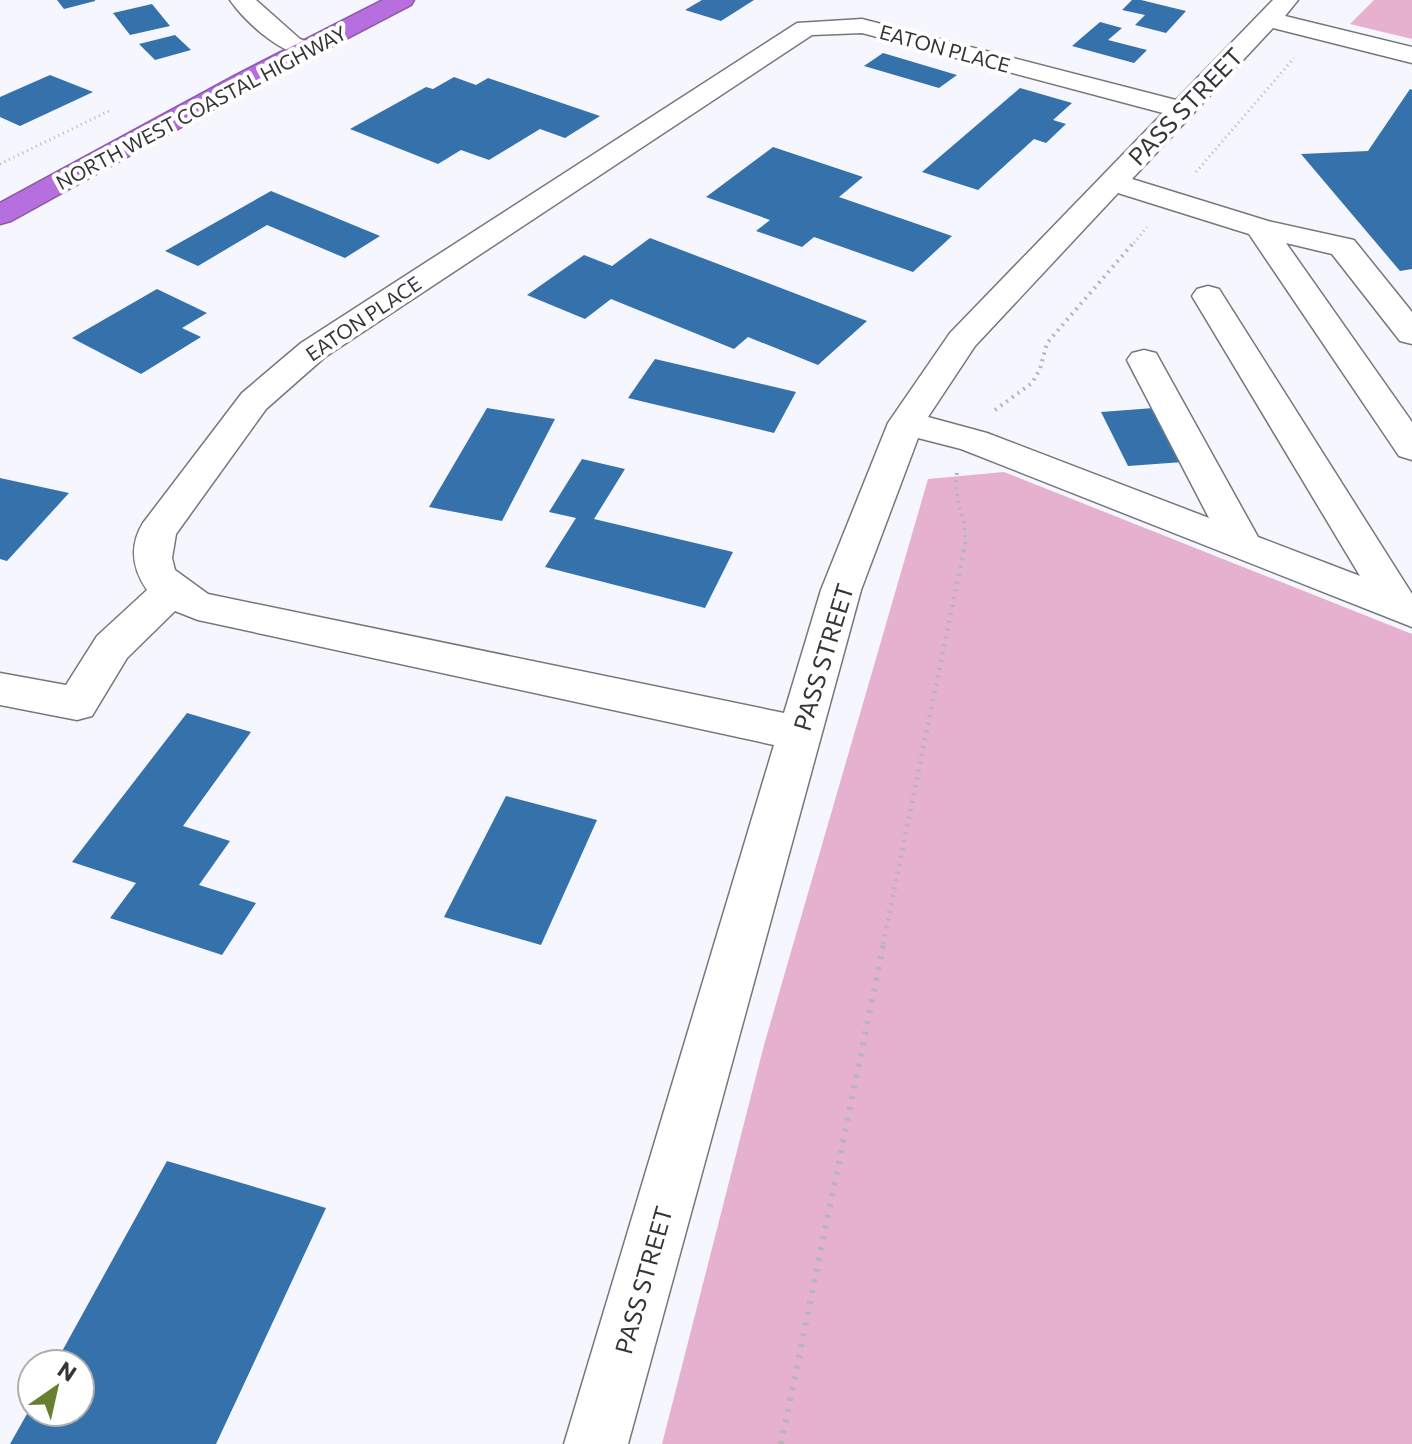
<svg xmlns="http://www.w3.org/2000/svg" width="1412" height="1444" font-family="Commissioner,sans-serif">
	<rect width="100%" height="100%" fill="#f6f6fe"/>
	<g fill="#e6b1cf">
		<path d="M1374,0H1412V39L1350,24Z"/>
		<path d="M1004,472L1412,634V1444H662L764,1045L928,479Z"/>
	</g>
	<g fill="#3572ab">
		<path d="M57,0H95V1L64,9Z"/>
		<path d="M702,0H754L721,21L685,10Z"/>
		<path d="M1132,0H1141L1186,11L1166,33L1135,25L1145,15L1122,10Z"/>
		<path d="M152,4L170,26L130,35L113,13Z"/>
		<path d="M1100,22L1122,28L1108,40L1147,50L1134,63L1072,46Z"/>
		<path d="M175,35L191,50L155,60L139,44Z"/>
		<path d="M883,53L957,75L939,88L864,66Z"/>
		<path d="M50,75L93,92L20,126L0,117V97Z"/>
		<path d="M454,77L476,85L488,78L600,116L565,138L540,129L489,160L461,150L438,164L350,129L426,87L433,89Z"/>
		<path d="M1020,88L1072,103L1053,120L1066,124L1046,143L1034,139L978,190L922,172Z"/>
		<path d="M1410,89L1412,90V269L1400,271L1301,154L1368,151Z"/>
		<path d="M773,147L863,177L839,197L952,236L913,272L814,237L802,247L756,231L770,220L706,197Z"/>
		<path d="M271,191L380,236L345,258L267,225L198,266L165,251Z"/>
		<path d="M650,238L867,321L818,365L748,337L734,349L611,299L585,319L527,295L584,255L612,266Z"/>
		<path d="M157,289L207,313L182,328L201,337L141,374L72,338Z"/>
		<path d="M655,359L796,392L774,433L628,398Z"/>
		<path d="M487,408L555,419L502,521L429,507Z"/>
		<path d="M1154,408L1183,462L1128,466L1101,412Z"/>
		<path d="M582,459L625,469L594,519L733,552L705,608L545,567L576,518L549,512Z"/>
		<path d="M0,478L69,493L7,561L0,559Z"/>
		<path d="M187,713L251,732L183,826L230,841L199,885L256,903L222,955L110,918L136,883L72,862Z"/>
		<path d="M506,796L597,820L541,945L444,917Z"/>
		<path d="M167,1161L326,1208L216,1444H10L32,1405V1412H80V1364H55Z"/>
	</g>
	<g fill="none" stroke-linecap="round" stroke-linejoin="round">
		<defs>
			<g id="minor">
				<path d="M230,0H256L300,39L316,45L320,50L316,55C288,62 245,22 230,0Z"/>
				<path d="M1273,0H1298L1285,16L1412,47V63L1273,28L1132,179L1268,221L1354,240L1412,312V344L1400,341L1332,254L1286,243L1412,422V460L1399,456L1249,234L1118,193L975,346L928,417L987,433L1209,518L1127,360L1132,353L1144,350L1156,353L1258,537L1360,576L1192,296L1197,289L1208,286L1219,289L1412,594V627L961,449L918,438L861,590L628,1444H564L774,745L198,620L175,611L127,658L92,716L77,720L0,705V673L66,685L97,636L147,590C132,568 129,546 143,523L242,393L301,343L797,23L862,19L1176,100ZM862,33L1163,113L950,333L888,423L821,590L784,713L208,594L175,570L172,558L176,534L266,409L325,357L812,35Z"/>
			</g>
			<path id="highway" d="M383,0H414L411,5L252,88L11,221L0,224V203L234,76Z"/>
		</defs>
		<use href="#minor" stroke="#76767d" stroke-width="3"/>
		<use href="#highway" stroke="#8a5aa5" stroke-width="3"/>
		<g stroke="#b5b5bc" stroke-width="3" stroke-dasharray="1 4" stroke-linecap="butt">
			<path d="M0,164L111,110"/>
			<path d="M1196,172L1294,58"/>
			<path d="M1134,243L1147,227"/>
		</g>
		<g stroke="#b5b5bc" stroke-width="4" stroke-dasharray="2 5" stroke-linecap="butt">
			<path d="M995,410L1032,383L1040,369L1047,343L1135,241"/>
			<path d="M957,473C952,501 970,521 964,551"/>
		</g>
		<path stroke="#b5b5bc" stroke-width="5" stroke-dasharray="2 6" stroke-linecap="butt" d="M883,944L964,549"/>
		<path stroke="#b5b5bc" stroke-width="6" stroke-dasharray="3 8" stroke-linecap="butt" d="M781,1444L884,942"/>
		<use href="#minor" fill="#fff" fill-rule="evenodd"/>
		<use href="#highway" fill="#b76edf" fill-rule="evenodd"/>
	</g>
	<g text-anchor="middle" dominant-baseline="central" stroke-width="8" stroke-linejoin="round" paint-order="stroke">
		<g font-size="20" fill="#353538" stroke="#fff">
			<text transform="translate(945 48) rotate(15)">EATON PLACE</text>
			<text transform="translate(201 107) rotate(-28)">NORTH WEST COASTAL HIGHWAY</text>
			<text transform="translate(363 318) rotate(-34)">EATON PLACE</text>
		</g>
		<g font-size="24" fill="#353538" stroke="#fff">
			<text transform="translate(1185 106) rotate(-46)">PASS STREET</text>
			<text transform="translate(823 657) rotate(-73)">PASS STREET</text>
			<text transform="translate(643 1280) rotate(-74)">PASS STREET</text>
		</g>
	</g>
	<g transform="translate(56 1388) rotate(34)"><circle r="38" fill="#ffffff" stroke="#aeaeaf" stroke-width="2"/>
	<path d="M0-6L14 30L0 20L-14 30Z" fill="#697f30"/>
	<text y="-12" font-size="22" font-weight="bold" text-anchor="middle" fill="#353538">N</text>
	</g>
</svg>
